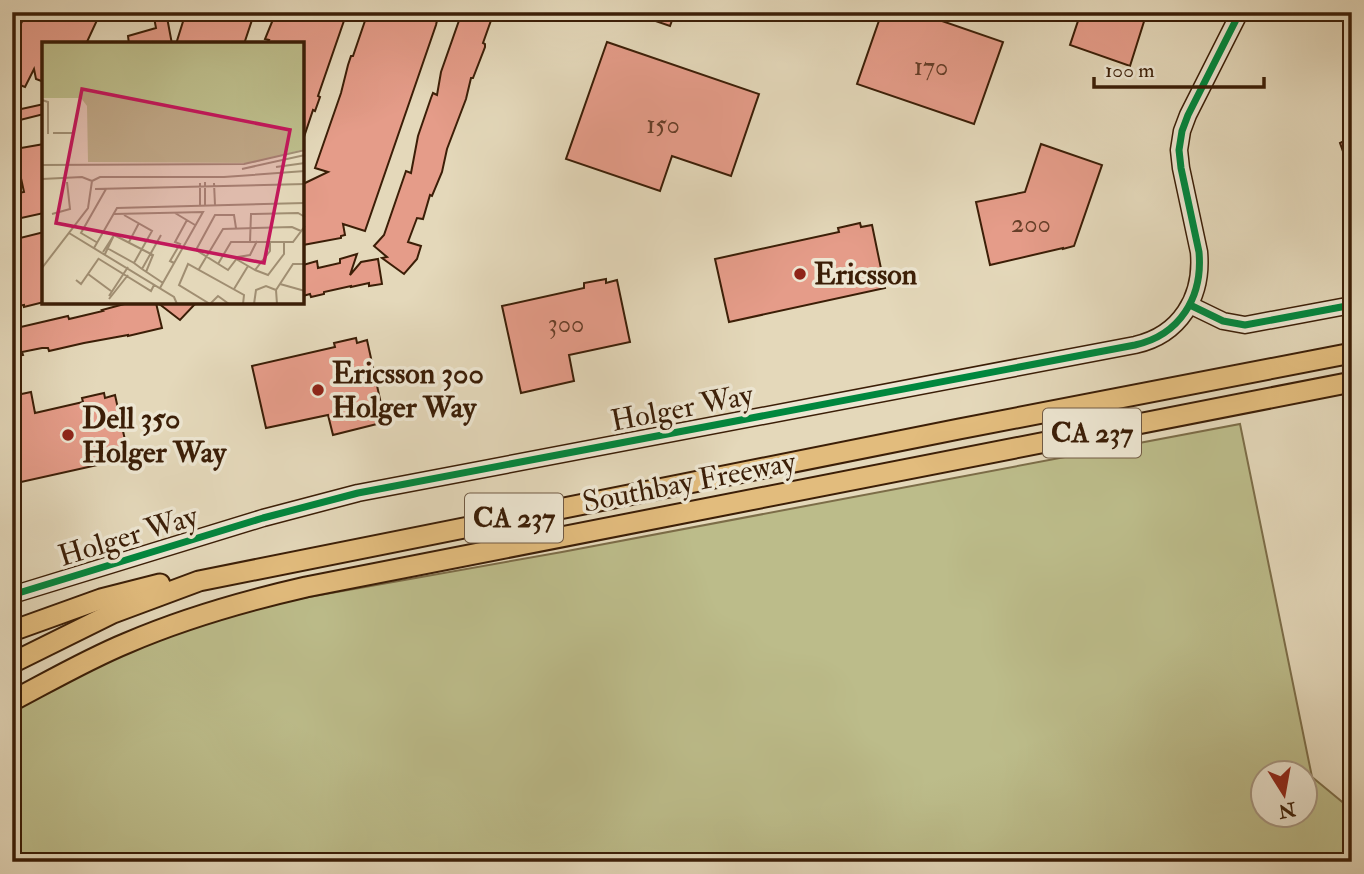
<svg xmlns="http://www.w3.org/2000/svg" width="1364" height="874" font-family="'IM FELL Double Pica',serif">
	<rect width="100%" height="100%" fill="#e4d8ba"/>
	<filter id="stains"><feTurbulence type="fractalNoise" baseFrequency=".00286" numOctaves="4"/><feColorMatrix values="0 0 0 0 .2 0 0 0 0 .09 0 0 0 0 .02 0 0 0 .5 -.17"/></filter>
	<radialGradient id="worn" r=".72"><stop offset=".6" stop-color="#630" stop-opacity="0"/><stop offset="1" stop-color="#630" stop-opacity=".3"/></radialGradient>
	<path fill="#bcbc8a" stroke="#7c6d48" stroke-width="2" fill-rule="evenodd" d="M1240,424L1312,777L1352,810V862H12V708L191,618L562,552ZM1262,772H1304V814H1262Z"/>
	<g fill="#e59c89" stroke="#3b1e07" stroke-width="2">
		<path d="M27,12H99L97,15L99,16L86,44H44V82L36,79L34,69L25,87L12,82V46L16,38L14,37Z"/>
		<path d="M153,12H166L172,44H129L128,36L156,28Z"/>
		<path d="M186,12H253L250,19L252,20L244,44H176Z"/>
		<path d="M276,12H347L318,96L320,97L315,111L313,110L304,137L303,136V44H267L269,40L265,39Z"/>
		<path d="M368,12H439L436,25L365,231L343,224L345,235L341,236V238L303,245V184L328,172L315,168L341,93L348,65L351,56H353Z"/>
		<path d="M462,12H494L483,43L485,44V47L473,78H471L466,99L447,149L442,172L432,196L430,195L423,219L417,218L408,242L421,246L417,259L404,274L382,258L387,257L374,246L384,235L406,171L411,173L418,136L431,98L433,93L437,95L441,72Z"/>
		<path d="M636,12H675L670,26L635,14Z"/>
		<path d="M882,12H916L1003,42L974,124L857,84Z"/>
		<path d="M1081,12H1147L1130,66L1070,45Z"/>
		<path d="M607,42L759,94L731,176L672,156L660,191L566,159Z"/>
		<path d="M44,104V114L12,122V111Z"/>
		<path d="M1352,137V171H1350L1340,143Z"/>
		<path d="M44,144V213L12,220V194L24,192L19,169L14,171L12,155L16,154L15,149Z"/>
		<path d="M1041,144L1102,165L1074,246L1063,249V248L990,265L976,202L1025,192Z"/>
		<path d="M860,223L861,227L872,225L885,288L729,322L715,259L839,232L838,228Z"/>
		<path d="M44,232V302L24,307V305L12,307V240Z"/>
		<path d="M357,254L350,275L361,262L378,259L382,284L369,286V283L351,287V286L324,292V294L311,297L310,294L303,296V265L317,261L318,268L340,263V259Z"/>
		<path d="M606,279V283L617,280L630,342L569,355L574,381L521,393L502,306L584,288V283Z"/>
		<path d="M128,303H156L162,328L128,336V335L84,343L49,351L48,348H42L22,352L23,355L12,357V329L68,316L69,319L103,311L102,310Z"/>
		<path d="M158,303H196L180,320Z"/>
		<path d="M356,338L357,343L367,340L385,422L333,435L328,415L266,428L252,366L335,347L334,343Z"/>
		<path d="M31,392L35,413L83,402L82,398L104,393L105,398L115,395L129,458L12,484V396Z"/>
	</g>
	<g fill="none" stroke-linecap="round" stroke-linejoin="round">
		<defs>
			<g id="secondary">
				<path d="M1190,305L1223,321L1245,325L1352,305"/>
				<path d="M12,595L263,518L358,493L1135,345C1180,335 1203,297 1199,252L1181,168L1179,150L1182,131L1188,115L1240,12"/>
			</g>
			<g id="highway">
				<path d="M12,631L101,599L160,584"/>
				<path d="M12,663L113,613L199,581L959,429L1352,353"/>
				<path d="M12,701C50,681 88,659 127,643C185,618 245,601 306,587L1352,382"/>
			</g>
		</defs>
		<use href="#secondary" stroke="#3b1e07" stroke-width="19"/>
		<use href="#highway" stroke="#3b1e07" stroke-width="23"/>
		<use href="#secondary" stroke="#ede6d2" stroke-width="16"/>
		<use href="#highway" stroke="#e2bc7d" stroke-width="19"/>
		<defs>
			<g id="cycleway">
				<path d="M1190,305L1223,321L1245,325L1352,305"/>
				<path d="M12,595L263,518L358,493L1135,345C1180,335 1203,297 1199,252L1181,168L1179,150L1182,131L1188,115L1240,12"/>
			</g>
		</defs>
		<use href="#cycleway" stroke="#ede6d2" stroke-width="11"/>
		<use href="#cycleway" stroke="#00873e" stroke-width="7"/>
	</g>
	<g fill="#8f2418" stroke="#ede6d2" stroke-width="2.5">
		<circle cx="800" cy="274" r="7"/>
		<circle cx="318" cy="390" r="7"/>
		<circle cx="68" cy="435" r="7"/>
	</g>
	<g text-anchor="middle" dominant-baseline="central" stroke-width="7" stroke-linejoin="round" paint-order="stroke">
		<g font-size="26" fill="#663e28">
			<text x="931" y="67">170</text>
			<text x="663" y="125">150</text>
			<text x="1031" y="224">200</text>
			<text x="566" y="324">300</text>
		</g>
		<g fill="#ede6d2" stroke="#705a44" stroke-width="2">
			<rect x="1043" y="408.5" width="98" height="49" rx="5"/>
			<rect x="465" y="493.5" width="98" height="49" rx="5"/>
		</g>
		<g font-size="28" font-weight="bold" fill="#3b1e07">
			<text x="1092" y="433">CA 237</text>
			<text x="514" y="518">CA 237</text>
		</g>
		<g font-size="30" font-weight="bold" fill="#3b1e07" stroke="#ede6d2" text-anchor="start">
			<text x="814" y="274">Ericsson</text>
			<text x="332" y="373">Ericsson 300<tspan x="332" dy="34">Holger Way</tspan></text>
			<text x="82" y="418">Dell 350<tspan x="82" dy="34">Holger Way</tspan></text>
		</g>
		<g font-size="30" fill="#3b1e07" stroke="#ede6d2">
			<text transform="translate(682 408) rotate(-11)">Holger Way</text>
			<text transform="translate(689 482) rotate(-11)">Southbay Freeway</text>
			<text transform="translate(128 536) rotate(-17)">Holger Way</text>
		</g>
	</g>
	<g transform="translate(42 42)">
		<rect width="262" height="262" fill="#e4d8ba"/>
		<path d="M0,0H262V107L211,121L46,120L45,64L39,56H0Z" fill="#bcbc8a"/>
		<path fill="none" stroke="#a08e72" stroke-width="2" d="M0,58L6,60V92M11,91H33M0,123L202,122L263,108M234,125L263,121M200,127L263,113M0,137L40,135L50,139M50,139L58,135H182L263,129M163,140V164M158,141V164M172,141L173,163M53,147L263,142M133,171L153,183M10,172L28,167L25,140M72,172L161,170L118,246M82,173L110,189L92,221L100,227M194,186L192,173H173L154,208L186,228L196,215L208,213L215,199M27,191L132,255L135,262M72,193L111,213L104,230M119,193L100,227L121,241M87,200L97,181M208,200L209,172L256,171L263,175M56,201L39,191L64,147M52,206L75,166L263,161M65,206L92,221M61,210L72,193L63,212M57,217L109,249L112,243M194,217L213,228L228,209V199M132,221L128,219L138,202L133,200L145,178M176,222L189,200H251L263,184M0,226L46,166L50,139M157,227L181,187L250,185L259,189M213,228L226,233L242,212V199M46,232L69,249M34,238L39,242L57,216M238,242L263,249M192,247L206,224M234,248L251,222H263M67,254L86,225M67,257L86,233M187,262L176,254L168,262L137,243L146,222L202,253L201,262M212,262L214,248L224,244L234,248L235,262"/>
		<path fill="#c2185b" fill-opacity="0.15" stroke="#c2185b" stroke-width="3.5" d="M40,47L248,88L222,221L14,181Z"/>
		<rect width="262" height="262" fill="none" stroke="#3b1e07" stroke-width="3.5"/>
	</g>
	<rect width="1364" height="874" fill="none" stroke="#e4d8ba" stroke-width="42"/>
	<rect x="14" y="14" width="1336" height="846" fill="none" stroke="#3b1e07" stroke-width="3.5"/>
	<rect x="21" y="21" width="1322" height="832" fill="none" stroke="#3b1e07" stroke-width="2"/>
	<g transform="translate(1284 794) rotate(169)"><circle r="33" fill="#ede6d2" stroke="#a69681" stroke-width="2"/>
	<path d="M0-5L12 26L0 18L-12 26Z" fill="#8f2418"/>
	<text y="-10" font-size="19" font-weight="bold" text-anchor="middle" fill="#3b1e07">N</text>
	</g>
	<path d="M1094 77v10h170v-10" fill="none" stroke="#3b1e07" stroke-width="3.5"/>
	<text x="1105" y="77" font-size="21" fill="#3b1e07" stroke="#ede6d2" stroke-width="5" paint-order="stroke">100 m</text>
	<rect width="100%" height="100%" filter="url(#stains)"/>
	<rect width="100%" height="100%" fill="url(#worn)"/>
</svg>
